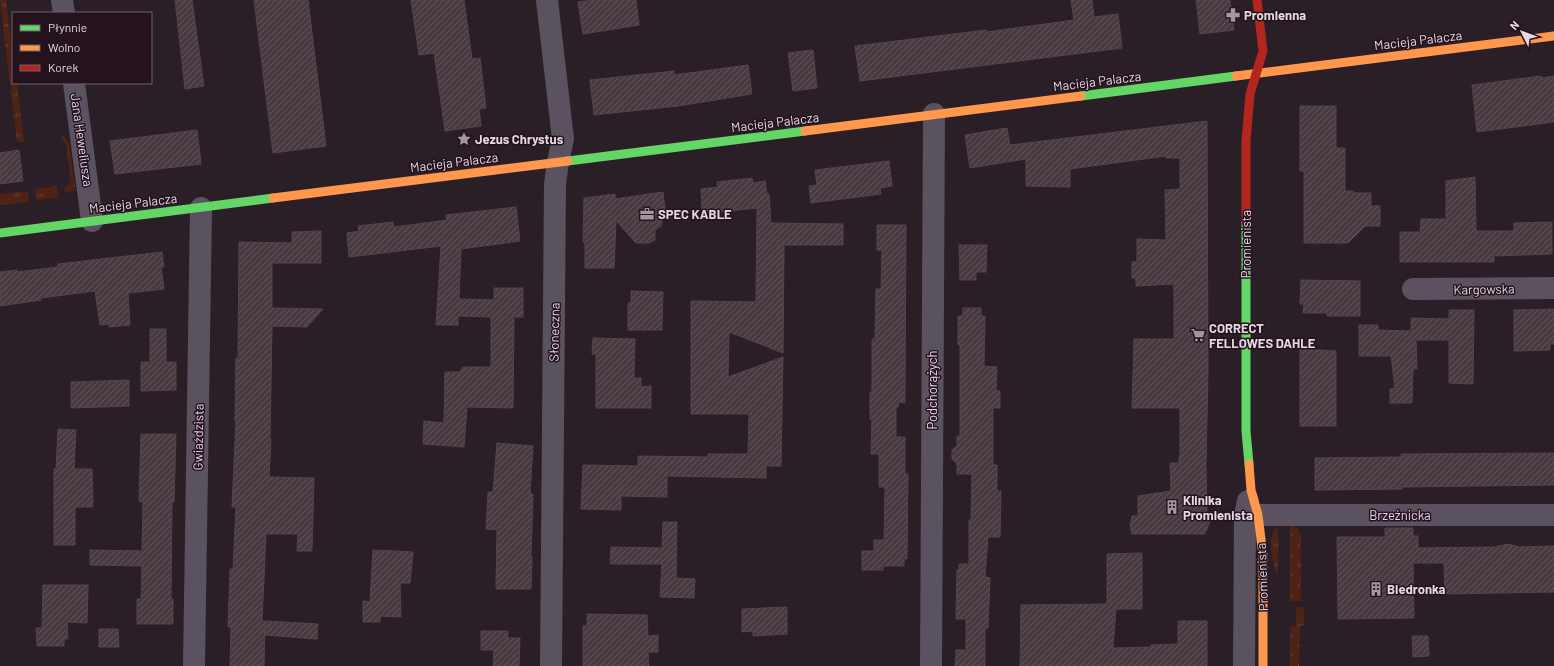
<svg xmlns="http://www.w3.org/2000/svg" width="1554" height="666" font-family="Barlow,sans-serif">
	<defs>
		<pattern id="grass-tufts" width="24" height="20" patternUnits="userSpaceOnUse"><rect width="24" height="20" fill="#4f2216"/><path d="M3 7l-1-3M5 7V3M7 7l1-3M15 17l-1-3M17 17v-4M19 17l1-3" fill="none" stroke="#684138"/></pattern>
		<pattern id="building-hatch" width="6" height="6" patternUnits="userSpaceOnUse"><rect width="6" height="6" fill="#493a41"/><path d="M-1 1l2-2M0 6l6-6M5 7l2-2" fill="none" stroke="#63565c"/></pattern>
	</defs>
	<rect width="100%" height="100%" fill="#2a1f27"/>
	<g fill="url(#grass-tufts)">
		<path d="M0,0H6L13,55V83H17L24,142H17Z"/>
		<path d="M62,135L69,143L75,187H73V189H76V191L65,192L64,189L71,181L66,145L62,139Z"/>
		<path d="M57,186L58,198L36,200L35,189Z"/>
		<path d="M28,191L29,202L0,205V194Z"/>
		<path d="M1290,522L1297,528L1301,536V601H1290Z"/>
		<path d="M1277,526L1279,545L1277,577C1274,561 1265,539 1277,526Z"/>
		<path d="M1296,607H1304V625L1300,626L1299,666H1290V626H1296Z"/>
	</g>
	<g fill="url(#building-hatch)" stroke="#50464a">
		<path d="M175,0H192L204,86L185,89Z"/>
		<path d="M254,0H308L326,146L273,153Z"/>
		<path d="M411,0H464L472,59L480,58L486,108L479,109L481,126L445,131L434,53L419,55Z"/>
		<path d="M593,0H636L639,25L583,34L578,2Z"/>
		<path d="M1071,0H1092L1094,17L1118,14L1122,48L860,81L855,46L986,30L987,32L1074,20Z"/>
		<path d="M1196,0H1230L1234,30L1200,34Z"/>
		<path d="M813,50L817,88L793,91L788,53Z"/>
		<path d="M748,65L752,94L678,106L594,115L590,80L674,71V75Z"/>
		<path d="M1541,76V78L1554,76V122L1477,132L1472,85Z"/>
		<path d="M1300,106H1336V148H1345V191H1353V193H1371V206H1380V226H1365L1348,243H1304V171H1300Z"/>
		<path d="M1207,121L1208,371L1206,464L1207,518L1211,519L1205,534H1132L1130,525L1132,516H1138V496L1171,491L1170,463H1179V456H1180V408H1132L1134,339H1174V284L1136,286V278H1132V262H1137V239L1166,240L1165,190L1180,189V158H1166V156L1070,169V187L1026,186V159L970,168L965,135L1007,128L1010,145Z"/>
		<path d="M197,130L201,164L115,174L110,141Z"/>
		<path d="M19,150L23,181L0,184V153Z"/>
		<path d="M889,161L892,186L880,188L881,194L811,203L809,186L817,185L815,170Z"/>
		<path d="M1475,177L1476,231H1514V223L1552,222V254L1494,256V262H1400V232H1420L1421,219H1446V181Z"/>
		<path d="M752,178L753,183L765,181L767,194H769L771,223L843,224V245H784L783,353L729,332L728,377L783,357L781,466H766V478L667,476V497L621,496V510L581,509L583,465L638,466V456L708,457V454H748L749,414H691V301L756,302L757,208L702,214L701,189L718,187L717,182Z"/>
		<path d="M663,192L665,209L661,226L655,230V240L649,243H636L616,221L614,268H585V242H583L584,198L615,194V199Z"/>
		<path d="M516,207L520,241L461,249L459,299L494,300V288H523V317H514L513,408L467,407L464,447L423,444L424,421L444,423L445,372H460L463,367H491V317L458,316V325H436L441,246L349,257L347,233L359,231L358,226L393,222L394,227L447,220L446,215Z"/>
		<path d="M877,225H906L905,403L899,402L898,407H896V437H905V474H908L907,559H904V566H883V570H862V551H874V540H884L885,487H879V454H871L872,419H870V392H872V339H875L876,289H881L882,250H877Z"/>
		<path d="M321,231V263H272V308L323,309L307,327L272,326L270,439H271L269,477L314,478L312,551H297L298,534H266L262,621H265L264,666H230L231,627H228L230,569H233L236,507H232L236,421H235L236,358H238L239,242L292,243V232Z"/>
		<path d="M959,245H987L986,272H976V280H960Z"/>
		<path d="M162,252L164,267H161L164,289L128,293L130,325L109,327V324L100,325L95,291L41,298V300L0,306V272L17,270V272L58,267V264Z"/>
		<path d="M1301,280L1360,281V316H1327V313H1303L1304,304H1300Z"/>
		<path d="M631,291L663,292L662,330H628V303H631Z"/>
		<path d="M963,308H981V316H985L984,366L997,367L996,391H1000V408H993V465H997V491H1001L1000,537H988L985,577L990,578L988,628H985V666H955L956,650H966V619H956L957,570H959V564H969V520H971L972,474H957V464L952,459V450L957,446V436H960V345H958V316H963Z"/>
		<path d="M1554,309V344H1550V350L1514,351V310Z"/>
		<path d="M1449,310H1474L1473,384L1449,383V340H1416L1417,369H1413L1412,403H1390V389L1395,388L1391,356H1359V325H1378V330L1411,331V318L1449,319Z"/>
		<path d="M150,329H166V362H176V390L141,391V362H150Z"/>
		<path d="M593,338L635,339L634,378H641V387L651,386V408H596V354H592Z"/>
		<path d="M1300,349L1336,351V426H1300Z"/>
		<path d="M129,380V406L71,408V382Z"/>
		<path d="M58,429L76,430L74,469H92L93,507H75V545H54V469H56Z"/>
		<path d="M141,434H176L174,502H172L171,599H173V624H137V599H141L142,566L90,565V550L142,551L143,502L139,501Z"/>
		<path d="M497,443L533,446L530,494H533L531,557H532L531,589H496L497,530L486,529L488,492H493Z"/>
		<path d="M1554,453V485L1402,487V489L1315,490V458L1401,457V454Z"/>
		<path d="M663,522H677L676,578L695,579L694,598L660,597L662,564H610L611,547L662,548Z"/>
		<path d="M1385,528H1413V536H1418V548L1495,547L1508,544L1519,547L1554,546V592L1445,594L1444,563H1413L1414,618L1338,619L1337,537H1385Z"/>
		<path d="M373,550L413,552L410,583H400L401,617L380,616V622H363V601L370,602Z"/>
		<path d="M1142,553V609H1116L1113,648L1151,647V645L1178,644V621H1207V666H1020L1021,605L1107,604V554Z"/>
		<path d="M43,585H88L87,623L67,622L68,639H64V646H37L36,628H42Z"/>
		<path d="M787,607V634L753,636V631L742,632V609Z"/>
		<path d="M587,614L647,615L648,636L658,635V652H648L649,666H583V626H587Z"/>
		<path d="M266,621L318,624L317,639L265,635Z"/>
		<path d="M99,629H118L119,647H99Z"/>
		<path d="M481,631H508V638H520L519,666H493L494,650H481Z"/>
		<path d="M1412,636H1428L1429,656L1413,657Z"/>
	</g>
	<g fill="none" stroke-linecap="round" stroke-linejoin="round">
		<g stroke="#5a525f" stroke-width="22">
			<path d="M62,0L64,13"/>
			<path d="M547,0L563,139L558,162L555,184L551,666"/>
			<path d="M74,83L92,221"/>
			<path d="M1413,289L1554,288"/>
			<path d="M1245,515H1554"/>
			<path d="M194,666L201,208"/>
			<path d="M931,666L934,114"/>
			<path d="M1244,666L1245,515L1248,501"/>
		</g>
		<g stroke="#63d668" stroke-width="9">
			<path d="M1081,96L1236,76"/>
			<path d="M568,161L805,131"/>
			<path d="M1246,222V431L1249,464"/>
			<path d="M0,233L273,198"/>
		</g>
		<g stroke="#ff974d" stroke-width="9">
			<path d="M1236,76L1554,36"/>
			<path d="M805,131L1081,96"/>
			<path d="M273,198L568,161"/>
			<path d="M1249,464L1251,490L1258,515L1263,556V666"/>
		</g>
		<path stroke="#b3261e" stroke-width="9" d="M1246,222V141L1250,94L1263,51L1257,0"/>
	</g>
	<defs>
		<symbol id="pharmacy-bare" viewBox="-9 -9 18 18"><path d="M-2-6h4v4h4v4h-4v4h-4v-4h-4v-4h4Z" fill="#a4979f" stroke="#24121f" stroke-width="2.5" paint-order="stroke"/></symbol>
		<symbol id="sight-bare" viewBox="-9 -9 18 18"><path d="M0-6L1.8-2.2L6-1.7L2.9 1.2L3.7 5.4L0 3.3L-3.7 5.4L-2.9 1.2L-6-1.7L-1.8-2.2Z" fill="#a4979f" stroke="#24121f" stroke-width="2.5" paint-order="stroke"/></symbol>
		<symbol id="office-bare" viewBox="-9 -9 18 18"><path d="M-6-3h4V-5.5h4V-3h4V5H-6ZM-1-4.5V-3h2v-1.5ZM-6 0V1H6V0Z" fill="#a4979f" stroke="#24121f" stroke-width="2.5" paint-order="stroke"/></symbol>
		<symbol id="supermarket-bare" viewBox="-9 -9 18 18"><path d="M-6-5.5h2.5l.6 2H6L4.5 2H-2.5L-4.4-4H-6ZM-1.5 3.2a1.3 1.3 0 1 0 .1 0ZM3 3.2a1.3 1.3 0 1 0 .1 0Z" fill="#a4979f" stroke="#24121f" stroke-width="2.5" paint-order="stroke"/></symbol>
		<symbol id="building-bare" viewBox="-9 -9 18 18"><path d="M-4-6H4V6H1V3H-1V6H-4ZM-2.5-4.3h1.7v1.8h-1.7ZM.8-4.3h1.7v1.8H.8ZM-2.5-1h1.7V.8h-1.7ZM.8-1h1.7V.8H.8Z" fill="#a4979f" stroke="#24121f" stroke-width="2.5" paint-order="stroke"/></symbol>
	</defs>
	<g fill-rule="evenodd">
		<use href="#pharmacy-bare" x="1223" y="5" width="20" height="20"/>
		<use href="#sight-bare" x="454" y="129" width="20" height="20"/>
		<use href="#office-bare" x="637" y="204" width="20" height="20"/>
		<use href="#supermarket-bare" x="1188" y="325" width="20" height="20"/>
		<use href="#building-bare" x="1162" y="497" width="20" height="20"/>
		<use href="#building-bare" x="1366" y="579" width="20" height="20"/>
	</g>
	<g text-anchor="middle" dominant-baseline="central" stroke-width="3" stroke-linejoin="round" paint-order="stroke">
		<g font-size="13" font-weight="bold" fill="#e5d8e0" stroke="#24121f" text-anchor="start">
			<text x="1244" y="15">Promienna</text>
			<text x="475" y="139">Jezus Chrystus</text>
			<text x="658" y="214">SPEC KABLE</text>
			<text x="1209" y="328">CORRECT<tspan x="1209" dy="15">FELLOWES DAHLE</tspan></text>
			<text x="1183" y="500">Klinika<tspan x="1183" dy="15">Promienista</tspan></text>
			<text x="1387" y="589">Biedronka</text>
		</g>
		<g font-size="13" fill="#e5d8e0" stroke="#24121f">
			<text transform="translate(1418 40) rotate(-7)">Macieja Palacza</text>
			<text transform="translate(1097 81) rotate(-7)">Macieja Palacza</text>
			<text transform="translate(775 122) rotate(-7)">Macieja Palacza</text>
			<text transform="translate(82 140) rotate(82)">Jana Heweliusza</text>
			<text transform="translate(454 162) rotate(-7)">Macieja Palacza</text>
			<text transform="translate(133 203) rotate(-7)">Macieja Palacza</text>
			<text transform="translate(1246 244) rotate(-90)">Promienista</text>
			<text transform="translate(1484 289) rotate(-1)">Kargowska</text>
			<text transform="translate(554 332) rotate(-89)">Słoneczna</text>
			<text transform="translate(932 390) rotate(-90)">Podchorążych</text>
			<text transform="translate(198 437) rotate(-89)">Gwiaździsta</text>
			<text x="1400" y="515">Brzeźnicka</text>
			<text transform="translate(1262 577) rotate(-92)">Promienista</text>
		</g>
	</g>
	<rect x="12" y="12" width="140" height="72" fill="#24121f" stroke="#71616c"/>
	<rect x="20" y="25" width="20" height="6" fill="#63d668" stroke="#71616c"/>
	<text x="48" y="32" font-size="12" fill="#e5d8e0">Płynnie</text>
	<rect x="20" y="45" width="20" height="6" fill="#ff974d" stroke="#71616c"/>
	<text x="48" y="52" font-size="12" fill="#e5d8e0">Wolno</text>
	<rect x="20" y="65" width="20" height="6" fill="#b3261e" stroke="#71616c"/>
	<text x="48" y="72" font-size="12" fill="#e5d8e0">Korek</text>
	<g transform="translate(1522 32) rotate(312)" stroke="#24121f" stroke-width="3" paint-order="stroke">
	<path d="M0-3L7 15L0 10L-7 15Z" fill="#e5d8e0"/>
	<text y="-6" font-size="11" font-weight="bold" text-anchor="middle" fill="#e5d8e0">N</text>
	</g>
</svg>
